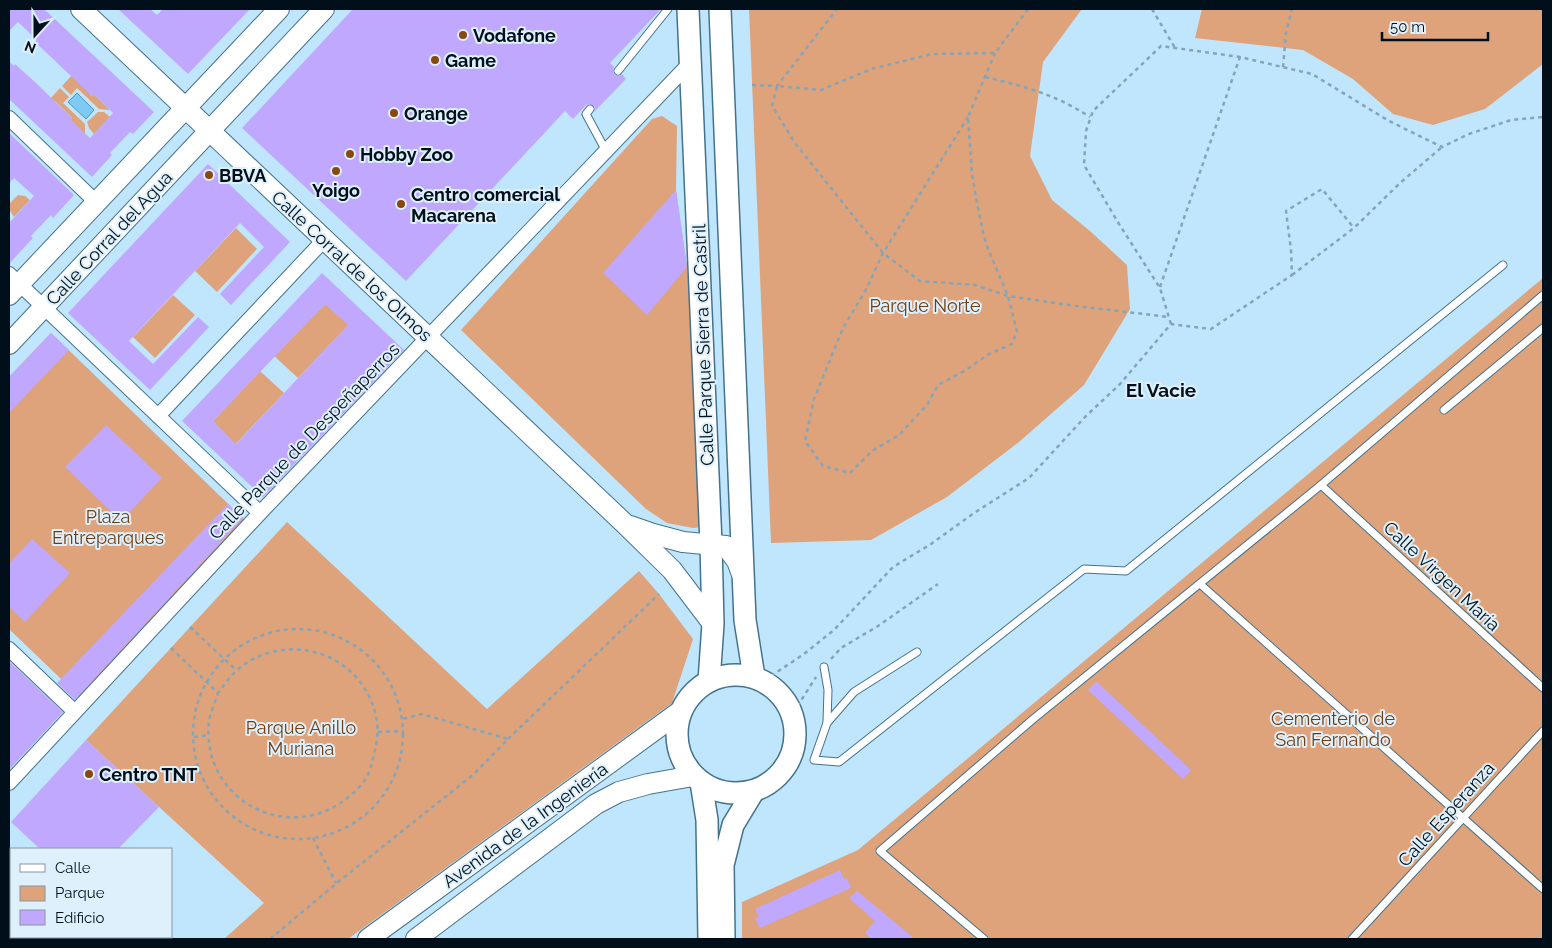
<svg xmlns="http://www.w3.org/2000/svg" width="1552" height="948" font-family="Raleway,sans-serif">
	<rect width="100%" height="100%" fill="#c0e6fe"/>
	<g fill="#dea37a">
		<path d="M749,9H1082L1043,62L1030,156L1052,200L1090,231L1127,265L1130,309L1084,385L1019,442L947,497L871,540L771,543Z"/>
		<path d="M1202,9H1543V64L1485,109L1433,125L1393,114L1353,79L1303,50L1195,38Z"/>
		<path d="M73,74L92,96L94,94L110,110L99,109L77,88L71,95L62,86Z"/>
		<path d="M60,88L69,97L63,103L85,124V134L70,119L72,118L56,102L50,99Z"/>
		<path d="M98,112H104L110,117L94,134L89,128L87,122Z"/>
		<path d="M662,116L677,126L676,190L687,267L711,526L693,528L667,523L646,509L461,330L652,119Z"/>
		<path d="M18,195L25,196L30,200L14,217L9,209V204Z"/>
		<path d="M236,228L257,249L217,292L195,271Z"/>
		<path d="M1543,278V939H742V902L858,850Z"/>
		<path d="M173,295L195,315L155,358L133,337Z"/>
		<path d="M325,304L355,318L298,378L274,356Z"/>
		<path d="M51,333L248,523L81,698L9,629V377Z"/>
		<path d="M260,371L284,393L229,451L226,435L213,421Z"/>
		<path d="M287,522L487,709L639,571L659,594L693,639L672,703L348,939H224L264,903L86,740Z"/>
	</g>
	<path fill="#7ecaf7" stroke="#5892b4" d="M77,93L94,110L86,119L68,102Z"/>
	<g fill="#c0a8ff" fill-rule="evenodd">
		<path d="M9,9H44L154,112L133,134L130,132L110,153L112,155L92,177L9,99V61L14,66L15,64L36,83L72,118L70,119L90,138L113,113L94,94L92,96L52,58L35,42L37,40L18,22L9,31Z"/>
		<path d="M118,9H150L157,15L163,9H250L188,74Z"/>
		<path d="M353,9H661L610,63L614,67L613,71L614,75L618,76L622,74L626,79L594,112L595,107L590,104L586,105L573,119L565,111L406,281L242,128Z"/>
		<path d="M9,133L74,195L53,218L51,215L31,236L33,238L9,264V223L34,196L14,178L9,183Z"/>
		<path d="M208,164L290,242L231,305L220,294L264,247L240,223L129,341L153,364L198,317L209,327L150,390L68,313Z"/>
		<path d="M676,190L687,267L647,315L603,273Z"/>
		<path d="M322,273L404,350L263,497L182,421ZM325,304L348,325L236,444L213,421Z"/>
		<path d="M51,333L69,350L9,413V377Z"/>
		<path d="M106,425L162,478L121,521L65,467Z"/>
		<path d="M228,504L243,518L75,700L57,683Z"/>
		<path d="M32,539L70,573L25,622L9,607V564Z"/>
		<path d="M9,661L63,712L9,770Z"/>
		<path d="M1096,681L1191,770L1183,779L1088,690Z"/>
		<path d="M86,740L159,807L118,849H40L11,822Z"/>
		<path d="M840,870L844,879L847,878L851,888L760,928L755,918L759,917L755,909Z"/>
		<path d="M857,891L915,939H872L865,933L875,921L849,898Z"/>
	</g>
	<g fill="none" stroke-linecap="round" stroke-linejoin="round">
		<defs>
			<g id="lane">
				<path d="M618,71L668,9"/>
				<path d="M590,109L586,114L606,151"/>
				<path d="M1444,410L1543,328"/>
				<path d="M1321,485L1543,688"/>
				<path d="M1200,584L1543,889"/>
				<path d="M917,652L854,692L827,723L814,760L839,762L1084,569L1126,571L1503,265"/>
				<path d="M824,667L828,690L827,722"/>
				<path d="M984,939L880,851L1032,720L1321,485L1543,295"/>
				<path d="M1352,939L1543,731"/>
			</g>
			<g id="street">
				<path d="M9,118L96,202"/>
				<path d="M9,274L260,513"/>
				<path d="M158,416L324,240"/>
				<path d="M9,649L74,711"/>
				<path d="M9,783L260,513L691,62"/>
			</g>
			<g id="secondary">
				<path d="M81,9L624,523L672,570L713,624"/>
				<path d="M9,295L279,9"/>
				<path d="M9,344L324,9"/>
				<path d="M630,526L653,534L683,542L726,546L737,561L743,577"/>
				<path d="M368,939L682,710"/>
				<path d="M416,939L596,804L619,792L648,784L693,776"/>
			</g>
			<g id="primary">
				<path d="M688,9L711,544L713,624L709,681"/>
				<path d="M720,9L745,620L754,677"/>
				<circle cx="736" cy="734" r="59"/>
				<path d="M701,782L707,820L709,939"/>
				<path d="M724,939L723,865L733,825L753,792"/>
			</g>
		</defs>
		<use href="#lane" stroke="#44728c" stroke-width="9"/>
		<use href="#street" stroke="#44728c" stroke-width="16"/>
		<use href="#secondary" stroke="#44728c" stroke-width="22"/>
		<use href="#primary" stroke="#44728c" stroke-width="24"/>
		<g stroke="#85a4b8" stroke-width="2.5" stroke-dasharray="4 4" stroke-linecap="butt">
			<path d="M1028,9L995,53L932,54L871,69L821,90L777,86L772,106L795,143L883,253L920,281L975,285L1008,296L1076,306L1169,317"/>
			<path d="M1152,9L1175,48"/>
			<path d="M1283,67L1286,33L1292,9"/>
			<path d="M985,77C1027,87 1054,94 1090,117"/>
			<path d="M752,85L777,86L837,9"/>
			<path d="M968,117L883,253L867,288L843,328L814,399L805,441L823,466L850,473L872,451L899,435L927,405L938,385L966,370L989,354L1012,344L1017,331L1008,296L986,244L979,214L972,174L968,117L995,53"/>
			<path d="M1292,275L1354,228L1400,183L1442,147"/>
			<path d="M1160,287L1240,57"/>
			<path d="M1171,324L1160,288L1119,224L1084,165L1086,131L1093,111L1161,46L1240,57L1312,74L1389,121L1442,147L1469,134L1511,120L1543,117"/>
			<path d="M190,627L236,670"/>
			<circle cx="298" cy="734" r="105"/>
			<path d="M171,648L218,693C215,702 210,713 209,722C201,794 278,842 339,804C350,797 364,785 369,772C372,765 373,757 375,750C382,723 374,698 356,677C325,643 272,640 237,670C230,676 224,686 218,693"/>
			<path d="M831,659L841,648L878,626L938,584"/>
			<path d="M771,676L804,654L834,630L893,567L931,544L974,513L1029,478L1085,417L1120,384L1171,324L1211,329L1292,275L1291,250L1286,211L1322,189L1354,228"/>
			<path d="M793,713L816,677"/>
			<path d="M378,732L403,731"/>
			<path d="M194,737L209,735"/>
			<path d="M508,739L659,594"/>
			<path d="M313,838L336,883"/>
			<path d="M270,939L337,883L474,774L508,739L422,714L402,719"/>
		</g>
		<use href="#lane" stroke="#fff" stroke-width="7"/>
		<use href="#street" stroke="#fff" stroke-width="14"/>
		<use href="#secondary" stroke="#fff" stroke-width="20"/>
		<use href="#primary" stroke="#fff" stroke-width="21"/>
	</g>
	<g fill="#884910" stroke="#ddf0fc" stroke-width="2">
		<circle cx="463" cy="35" r="5"/>
		<circle cx="435" cy="60" r="5"/>
		<circle cx="394" cy="113" r="5"/>
		<circle cx="350" cy="154" r="5"/>
		<circle cx="336" cy="171" r="5"/>
		<circle cx="209" cy="175" r="5"/>
		<circle cx="401" cy="204" r="5"/>
		<circle cx="89" cy="774" r="5"/>
	</g>
	<g text-anchor="middle" dominant-baseline="central" stroke-width="4" stroke-linejoin="round" paint-order="stroke">
		<g font-size="18" font-weight="bold" fill="#000f19" stroke="#ddf0fc" text-anchor="start">
			<text x="473" y="35">Vodafone</text>
			<text x="445" y="60">Game</text>
			<text x="404" y="113">Orange</text>
			<text x="360" y="154">Hobby Zoo</text>
			<text x="219" y="175">BBVA</text>
			<text x="336" y="190" text-anchor="middle">Yoigo</text>
			<text x="411" y="194">Centro comercial<tspan x="411" dy="21">Macarena</tspan></text>
			<text x="99" y="774">Centro TNT</text>
		</g>
		<g font-size="18" fill="#000f19" stroke="#ddf0fc">
			<text transform="translate(109 238) rotate(-47)">Calle Corral del Agua</text>
			<text transform="translate(352 266) rotate(43)">Calle Corral de los Olmos</text>
			<text transform="translate(703 345) rotate(-92)">Calle Parque Sierra de Castril</text>
			<text transform="translate(304 441) rotate(-46)">Calle Parque de Despeñaperros</text>
			<text transform="translate(1442 576) rotate(43)">Calle Virgen María</text>
			<text transform="translate(1446 814) rotate(-48)">Calle Esperanza</text>
			<text transform="translate(525 825) rotate(-36)">Avenida de la Ingeniería</text>
		</g>
		<g font-size="18" fill="#713c10" stroke="#ddf0fc">
			<text x="925" y="305">Parque Norte</text>
			<text x="108" y="516">Plaza<tspan x="108" dy="21">Entreparques</tspan></text>
			<text x="1333" y="718">Cementerio de<tspan x="1333" dy="21">San Fernando</tspan></text>
			<text x="301" y="727">Parque Anillo<tspan x="301" dy="21">Muriana</tspan></text>
		</g>
		<g font-size="19" font-weight="bold" fill="#000f19" stroke="#ddf0fc">
			<text x="1161" y="390">El Vacie</text>
		</g>
	</g>
	<rect width="1552" height="948" fill="none" stroke="#000f19" stroke-width="20"/>
	<rect x="10" y="848" width="162" height="90" fill="#ddf0fc" stroke="#8596a1"/>
	<rect x="20" y="864" width="25" height="8" fill="#ffffff" stroke="#8596a1"/>
	<text x="55" y="873" font-size="15" fill="#000f19">Calle</text>
	<rect x="20" y="886" width="25" height="15" fill="#dea37a" stroke="#8596a1"/>
	<text x="55" y="898" font-size="15" fill="#000f19">Parque</text>
	<rect x="20" y="910" width="25" height="15" fill="#c0a8ff" stroke="#8596a1"/>
	<text x="55" y="923" font-size="15" fill="#000f19">Edificio</text>
	<g transform="translate(35 35) rotate(201)" stroke="#ddf0fc" stroke-width="4" paint-order="stroke">
	<path d="M0-4L9 19L0 12L-9 19Z" fill="#000f19"/>
	<text y="-8" font-size="14" font-weight="bold" text-anchor="middle" fill="#000f19">N</text>
	</g>
	<path d="M1382 32v8h106v-8" fill="none" stroke="#000f19" stroke-width="2.5"/>
	<text x="1390" y="32" font-size="15" fill="#000f19" stroke="#ddf0fc" stroke-width="4" paint-order="stroke">50 m</text>
</svg>
